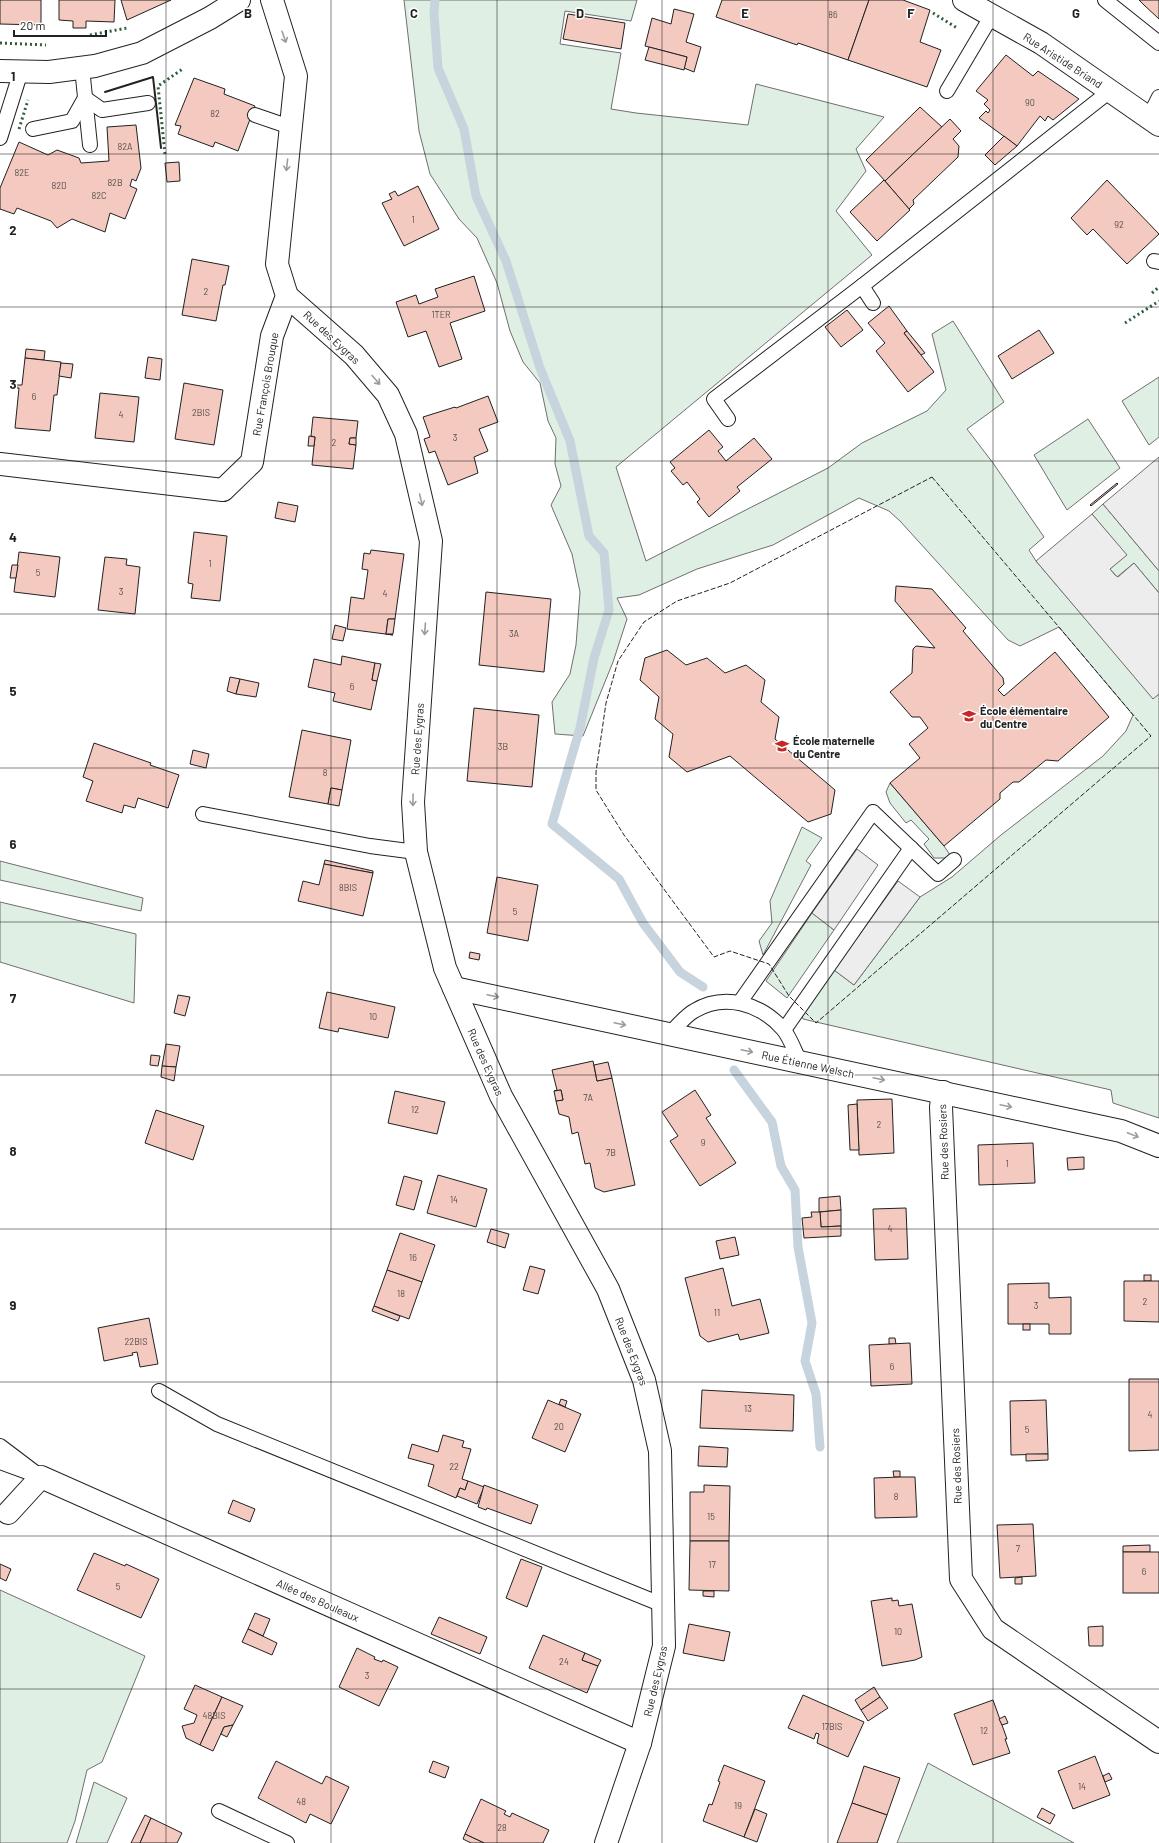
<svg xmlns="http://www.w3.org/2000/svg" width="1159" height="1843" font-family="Barlow,sans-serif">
	<rect width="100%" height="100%" fill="#fff"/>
	<g fill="#e0efe3" stroke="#6f6f6f">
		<path d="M404,0H637L631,21L565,11L560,44L621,53L611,109L636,113L748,125L756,84L884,117L856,149L866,171L836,211L872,255L616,467L646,561L828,468L862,443L927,411L946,390L932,334L953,321L1004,402L967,429L993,463L1044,537L1029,550L1036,561L1153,698L1159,694V1118L1113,1103L1111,1090L803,1019L801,1012L834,970L854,985L920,897L952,877L1001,835L1103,756L1126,731L1133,715L1059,627L1020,646L1008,640L900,521L889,511L859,498L773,545L697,569L639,595L617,598L627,619L613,662L583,736L555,734L552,702L570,674L576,645L580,592L572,554L551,505L561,486L555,464L556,438L548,421L540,383L523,362L510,331L497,283L477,238L459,219L430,174L419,131Z"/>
		<path d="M1159,377V437L1149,445L1122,401Z"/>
		<path d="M1088,419L1120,468L1067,510L1034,455Z"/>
		<path d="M1103,504L1159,571V593L1134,563L1117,577L1110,569L1126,555L1092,514Z"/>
		<path d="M890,783L944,846L950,855L945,858H934L924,844L929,839L911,820L906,823L890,803L886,792Z"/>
		<path d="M802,827L822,838L806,861L811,865L763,955L759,941L772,923L770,901Z"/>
		<path d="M0,861L143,898L141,911L0,880Z"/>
		<path d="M0,902L136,934L134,1003L0,962Z"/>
		<path d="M812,913L834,930L787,998L766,981Z"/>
		<path d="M0,1590L145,1656L102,1762L87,1770L75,1821L67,1843H0Z"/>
		<path d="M928,1763L1074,1843H897Z"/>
		<path d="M94,1782L127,1798L107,1843H76Z"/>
	</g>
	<g fill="#ededed" stroke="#6f6f6f">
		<path d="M1159,457V571L1103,504Z"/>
		<path d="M1092,514L1127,555L1110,569L1115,575L1118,577L1134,563L1159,593V694L1153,699L1036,561Z"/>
		<path d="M857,849L878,865L834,930L812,913Z"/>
		<path d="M898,881L920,897L854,985L834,970Z"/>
	</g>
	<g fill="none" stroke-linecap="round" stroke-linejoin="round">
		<g stroke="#c7d3dd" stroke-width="9">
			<path d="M435,0L434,14L438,68L464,129L476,196L506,261L540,368L570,441L589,536L604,553L609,610L594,658L580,728L552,824L619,879L643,923L680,972L703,987"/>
			<path d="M734,1070L772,1122L781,1166L795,1190L798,1247L812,1323L805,1361L816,1394L820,1447"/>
		</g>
	</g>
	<g fill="#f3c9c0" stroke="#222">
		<path d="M0,0H41V25L0,24Z"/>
		<path d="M59,0H115L114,22L86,21V28H73V21L59,20Z"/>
		<path d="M121,0H171L127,20Z"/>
		<path d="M722,0H869L848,60L798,43L797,45L716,17Z"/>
		<path d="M869,0H903L930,10L920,42L941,50L927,87L848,60Z"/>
		<path d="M1139,0H1159V19L1144,5Z"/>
		<path d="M674,9L694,14L686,42L701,47L694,72L684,68L687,57L645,46L652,18L671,24Z"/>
		<path d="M568,14L625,23L621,49L563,39Z"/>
		<path d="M649,47L687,57L684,70L645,60Z"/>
		<path d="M1006,55L1033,76L1038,71L1079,99L1053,120L1048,116L1045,121L1040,116L1017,146L979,118L986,111L988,113L990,110L984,104L988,100L976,91Z"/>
		<path d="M194,78L225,89L224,94L255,106L238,151L215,142L213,147L178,134L181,126L175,125Z"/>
		<path d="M920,107L942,127L885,181L866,160Z"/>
		<path d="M950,119L961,131L953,139L959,146L958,157L913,200L914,204L909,209L885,181Z"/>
		<path d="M136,125L141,168L136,181L132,179L130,186L137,189L125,219L110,213L105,232L72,219L57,228L51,221L17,208L14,214L0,209V188L19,142L48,155L57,150L79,158L81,163L109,161L107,127Z"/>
		<path d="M1004,136L1017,146L995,165L985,155Z"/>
		<path d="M179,162L180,181L167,182L165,163Z"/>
		<path d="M884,180L910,210L877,241L850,212Z"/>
		<path d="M1107,180L1159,234L1127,264L1093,229L1087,235L1071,218Z"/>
		<path d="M418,186L439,229L404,246L382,203L392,199L389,194L395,191L398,196Z"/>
		<path d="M192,259L229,266L225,285H223L216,321L182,315Z"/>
		<path d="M474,276L485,311L450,323L462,359L439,367L426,331L408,337L396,302L416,295L419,304L438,297L435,289Z"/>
		<path d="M889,306L907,331L904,333L934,372L908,392L876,351L885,343L868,323Z"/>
		<path d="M847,310L863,330L841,347L825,327Z"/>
		<path d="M1039,330L1054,353L1012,379L998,356Z"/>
		<path d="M907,331L925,353L921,355L904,333Z"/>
		<path d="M26,349L45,351L44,360L25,358Z"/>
		<path d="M148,357L162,359L160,380L145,378Z"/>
		<path d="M25,358L61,362L57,395H54L50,431L15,428L19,388H17V385H22Z"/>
		<path d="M61,363L73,364L71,378L59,376Z"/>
		<path d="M184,383L223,390L214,445L175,439Z"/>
		<path d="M100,393L139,397L134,442L95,438Z"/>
		<path d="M488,396L498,422L479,429L488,451L474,457L478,473L448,485L435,451L429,453L424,439L430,437L423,417L455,407L456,408Z"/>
		<path d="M313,417L358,421L356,438H350L349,444L356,445L353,469L312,465L315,437L311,436Z"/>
		<path d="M709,430L723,447L718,451L726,461L754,438L772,459L737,487L740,491L709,517L697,502L700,499L687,482L683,485L671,471L675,468L670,462Z"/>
		<path d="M309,436L315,437L314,446H308Z"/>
		<path d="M350,438H356V445L349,444Z"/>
		<path d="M1117,483L1118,484L1091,506L1090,505Z"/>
		<path d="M278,502L298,506L295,522L275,518Z"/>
		<path d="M194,532L227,536L220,601L191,598L193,584L188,583Z"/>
		<path d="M371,550L404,554L395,619H388L386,634L393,635L347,629L351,597L364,599L368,570L362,569L364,553L370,554Z"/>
		<path d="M19,552L60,557L55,597L14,592Z"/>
		<path d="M105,557L127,559L126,565L140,567L135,614L98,610Z"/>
		<path d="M12,565H18L16,578H10Z"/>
		<path d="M896,586L932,589L966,628L963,631L1003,678L1004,684L998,690L1004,696L1055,652L1109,717L1058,761L1046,760L1019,782H1013L1000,793V799L944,846L890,783L920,758L909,744L928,728L920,717H912L890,692L912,673L913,649L916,646L935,648L895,601Z"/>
		<path d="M486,592L551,599L544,672L479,665Z"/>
		<path d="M388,619H395L393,634H386Z"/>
		<path d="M335,625L346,628L343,641L332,639Z"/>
		<path d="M667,650L686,665L707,658L725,673L746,665L765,680L761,702L779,717L775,739L835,790L831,814L808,822L730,756L687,772L669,757L673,734L655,719L659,697L640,680L645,658Z"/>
		<path d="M342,656L375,663L372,680L377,681L371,710L333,701L335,693L308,687L314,659L341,665Z"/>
		<path d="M375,663L381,664L377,681L372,680Z"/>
		<path d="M230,677L240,679L236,694L227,691Z"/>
		<path d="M240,679L259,683L256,697L236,694Z"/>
		<path d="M474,708L539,715L532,787L467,781Z"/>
		<path d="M302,730L351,740L342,790L331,788L328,804L289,797Z"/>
		<path d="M94,743L151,763L150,765L179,775L168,808L138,798L135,808L124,805L122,813L86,801L93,781L83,777Z"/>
		<path d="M193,750L209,754L206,768L190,764Z"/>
		<path d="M331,788L342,790L339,806L328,804Z"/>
		<path d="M325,860L373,871V873L324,864Z"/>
		<path d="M324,864L373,873L363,916L298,901L303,881L319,885Z"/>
		<path d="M497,877L538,885L528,941L487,933Z"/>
		<path d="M470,952L480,954L479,960L469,958Z"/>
		<path d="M327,992L395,1007L388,1038L339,1028L338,1032L319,1028Z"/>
		<path d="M178,995L190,997L185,1016L174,1013Z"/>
		<path d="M166,1044L180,1046L176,1067L162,1066Z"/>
		<path d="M151,1055L160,1056L158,1066L150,1065Z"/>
		<path d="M593,1061L597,1081L612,1078L635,1185L604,1192L595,1188L590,1163L585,1164L578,1132L572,1134L569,1117L559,1114L556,1101L563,1100L561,1090L554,1091L557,1090L552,1070Z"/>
		<path d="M608,1062L612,1078L597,1081L594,1065Z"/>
		<path d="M162,1066L176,1067L174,1081L161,1077Z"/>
		<path d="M561,1090L563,1100L556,1101L554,1091Z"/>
		<path d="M695,1090L711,1115L706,1118L736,1163L700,1186L670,1141L678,1136L662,1112Z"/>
		<path d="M395,1091L445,1102L437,1134L388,1123Z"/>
		<path d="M892,1099L894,1153L859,1155L857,1100Z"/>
		<path d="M857,1104L859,1150H850L848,1105Z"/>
		<path d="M156,1110L204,1126L193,1160L145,1143Z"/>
		<path d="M1033,1143L1035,1183L979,1185L978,1145Z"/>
		<path d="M1084,1157V1169L1068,1170L1067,1158Z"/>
		<path d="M438,1175L487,1189L476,1227L427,1213Z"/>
		<path d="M404,1176L422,1181L414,1210L396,1205Z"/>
		<path d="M840,1196L841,1210L819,1212V1198Z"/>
		<path d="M906,1208L908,1259L875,1260L873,1209Z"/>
		<path d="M841,1210V1226L821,1227L820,1212Z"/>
		<path d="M811,1212H820L821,1227L841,1226V1236L804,1238L802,1218L812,1217Z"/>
		<path d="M491,1229L509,1234L505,1248L487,1242Z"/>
		<path d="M400,1233L435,1245L422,1282L387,1270Z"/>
		<path d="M735,1237L739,1255L720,1259L716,1241Z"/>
		<path d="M530,1266L545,1270L538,1294L523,1290Z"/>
		<path d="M723,1268L732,1306L760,1299L769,1333L740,1340L738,1334L708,1342L700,1336L685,1278Z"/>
		<path d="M387,1270L422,1282L409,1319L374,1306Z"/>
		<rect x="1144" y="1275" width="7" height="6"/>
		<path d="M1124,1281H1159V1322L1124,1321Z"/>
		<path d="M1049,1283V1298L1071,1297V1334H1049V1324H1008V1284Z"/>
		<path d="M374,1306L400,1316L398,1321L372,1311Z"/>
		<path d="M149,1318L158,1364L140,1367L137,1352L132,1353L133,1355L104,1361L98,1328Z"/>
		<rect x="1023" y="1324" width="7" height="6"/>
		<path d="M889,1338H895L896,1344H889Z"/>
		<path d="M910,1343L912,1384L871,1386L869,1345Z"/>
		<path d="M1129,1379H1159V1450L1129,1451Z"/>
		<path d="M702,1390L794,1395L793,1431L700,1428Z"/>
		<path d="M561,1399L567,1401L565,1407L559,1404Z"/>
		<path d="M548,1400L581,1414L565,1452L532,1438Z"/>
		<path d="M1046,1400L1048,1454L1011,1455L1010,1401Z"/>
		<path d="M443,1435L464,1441L462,1447L471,1449L462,1479L468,1481L465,1490L460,1488L456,1498L428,1486L434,1465L408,1458L412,1444L438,1452Z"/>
		<path d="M699,1446L728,1448L727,1467L698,1466Z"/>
		<path d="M1026,1454H1048V1460L1026,1461Z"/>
		<path d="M893,1471H900V1477H894Z"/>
		<path d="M900,1477H915L917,1517L875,1518L874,1478Z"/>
		<path d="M468,1481L484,1487L477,1504L457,1496L460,1488L465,1490Z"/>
		<path d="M484,1485L538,1505L531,1524L487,1508L486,1510L478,1507Z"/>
		<path d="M704,1485L730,1486L729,1541H690V1492H704Z"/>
		<path d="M233,1500L255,1509L250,1522L228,1513Z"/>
		<path d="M1033,1524L1036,1576L1000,1578L997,1525Z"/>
		<path d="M690,1541H729V1591L689,1590Z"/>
		<path d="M1150,1545V1552H1123V1546Z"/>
		<rect x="1123" y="1552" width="36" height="41"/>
		<path d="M94,1553L125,1566L126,1564L159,1579L141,1618L77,1590Z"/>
		<path d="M521,1559L542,1567L527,1607L506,1598Z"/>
		<path d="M0,1564L11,1569L6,1581L0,1578Z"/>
		<path d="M1022,1577V1584H1015V1578Z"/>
		<path d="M703,1591H714V1597L703,1596Z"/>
		<path d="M892,1598V1601L898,1600L899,1606L912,1604L922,1657L915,1660L882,1666L871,1601Z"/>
		<path d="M255,1613L270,1619L263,1636L248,1629Z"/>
		<path d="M439,1617L487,1637L480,1654L431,1634Z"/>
		<path d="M689,1624L730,1632L724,1661L683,1653Z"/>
		<path d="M1103,1626V1646H1089L1088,1627Z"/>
		<path d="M248,1629L277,1643L272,1655L242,1642Z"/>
		<path d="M543,1635L585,1653L582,1660L598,1666L587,1693L529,1668Z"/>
		<path d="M357,1648L375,1657L374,1659L382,1662L383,1660L398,1667L379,1706L339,1687Z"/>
		<path d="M585,1653L601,1660L598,1666L582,1660Z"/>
		<path d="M195,1685L222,1697L200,1745L186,1738L182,1726L194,1723L197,1715L184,1709Z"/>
		<path d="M874,1687L880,1697L861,1710L855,1700Z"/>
		<path d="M803,1695L864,1722L848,1757L817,1743L819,1734L816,1733L814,1739L788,1728Z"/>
		<path d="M222,1697L243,1706L233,1725L224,1727L213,1751L200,1745Z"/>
		<path d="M880,1697L888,1708L868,1721L861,1710Z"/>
		<path d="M993,1700L1007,1739H1005L1010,1753L973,1765L954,1714Z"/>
		<path d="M1005,1716L1008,1723L1002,1725L999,1719Z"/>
		<path d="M233,1725L227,1737L221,1734L224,1727Z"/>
		<path d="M1095,1756L1110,1795L1073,1809L1058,1771Z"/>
		<path d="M276,1761L322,1784L326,1776L349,1787L331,1824L310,1814L306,1823L258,1798Z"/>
		<path d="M433,1761L449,1767L445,1778L429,1772Z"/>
		<path d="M724,1765L765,1781L744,1837L703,1821L709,1804L712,1805L720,1782L718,1781Z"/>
		<path d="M864,1766L900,1778L887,1815L852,1803Z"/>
		<path d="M1109,1773L1112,1779L1105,1782L1103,1776Z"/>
		<path d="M481,1799L506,1811L504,1814L510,1817L512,1813L549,1830L543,1843H484L465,1834Z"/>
		<path d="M852,1803L887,1815L877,1843H837Z"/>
		<path d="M1042,1808L1055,1815L1050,1824L1037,1817Z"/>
		<path d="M755,1809L767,1814L757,1842L744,1837Z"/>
		<path d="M145,1815L151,1818L140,1843H131Z"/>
		<path d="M151,1818L182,1833L177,1843H140Z"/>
		<path d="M465,1834L484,1843H471L463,1839Z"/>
	</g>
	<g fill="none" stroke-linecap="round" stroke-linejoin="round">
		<defs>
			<g id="lane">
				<path d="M1105,0L1159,43"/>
				<path d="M82,68L90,145"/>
				<path d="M947,91L992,15"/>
				<path d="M255,115L290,127"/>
				<path d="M1149,117L1159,97"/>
				<path d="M33,129L72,121L85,98L102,110L148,103"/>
				<path d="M0,138L21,71"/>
				<path d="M1154,261L1159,262"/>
				<path d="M862,286L873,303"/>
				<path d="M728,419L714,399L862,286L1110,91"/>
				<path d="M203,814L370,846L416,852"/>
				<path d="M740,1002L873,812L938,874L954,860"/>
				<path d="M784,1030L911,848"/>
				<path d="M669,1034C677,1027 685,1016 694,1011C724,993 760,1003 783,1029C790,1037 795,1052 800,1062"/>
				<path d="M159,1391L217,1424L663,1605"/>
				<path d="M0,1446L41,1477L0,1462"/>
				<path d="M219,1811L287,1843"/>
			</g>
			<g id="street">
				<path d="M287,296L354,355L388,395L406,434L431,541L413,802L416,852L445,968L501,1096L608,1289L644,1380L660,1451L664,1646L640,1743L606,1843"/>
				<path d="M0,464L223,490L252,462L272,336L287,296L277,264L296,76L272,0"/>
				<path d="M454,988L1121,1131L1159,1146"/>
				<path d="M943,1092L941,1107L961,1579L993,1629L1159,1742"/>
				<path d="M8,1513L41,1477L640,1743"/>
			</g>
			<g id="secondary">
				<path d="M964,0L1041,43L1159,125"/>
				<path d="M0,71L49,72L95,66L142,53L210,18L239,0"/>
			</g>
		</defs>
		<use href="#lane" stroke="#222" stroke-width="16"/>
		<use href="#street" stroke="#222" stroke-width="24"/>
		<use href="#secondary" stroke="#222" stroke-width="24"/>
		<use href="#lane" stroke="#fff" stroke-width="14"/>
		<use href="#street" stroke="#fff" stroke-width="22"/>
		<use href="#secondary" stroke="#fff" stroke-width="22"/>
		<g stroke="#2f5e38" stroke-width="3" stroke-dasharray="2 3" stroke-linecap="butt">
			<path d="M933,13L957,28"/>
			<path d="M90,35L127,28"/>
			<path d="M0,43L46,45"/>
			<path d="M19,129L28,100"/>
			<path d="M165,154L158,86L184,68"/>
			<path d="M1152,293L1159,287"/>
			<path d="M1125,323L1159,301"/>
		</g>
		<path stroke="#222" stroke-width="1" stroke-dasharray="5 2" stroke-linecap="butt" d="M932,477L1151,736L816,1023L789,996L769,964L730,951L714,957L624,835L596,790V772L606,703L618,661L644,622L677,601L730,583Z"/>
		<path stroke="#222" stroke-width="2" d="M105,92L153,77L161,148"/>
	</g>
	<defs><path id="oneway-shaft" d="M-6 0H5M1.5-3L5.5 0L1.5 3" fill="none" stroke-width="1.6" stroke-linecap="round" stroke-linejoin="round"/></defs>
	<g stroke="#9c9c9c">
		<use href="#oneway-shaft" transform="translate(284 37) rotate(71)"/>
		<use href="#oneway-shaft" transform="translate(287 165) rotate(96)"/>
		<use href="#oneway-shaft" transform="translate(376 380) rotate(49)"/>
		<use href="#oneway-shaft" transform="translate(421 500) rotate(77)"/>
		<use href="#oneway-shaft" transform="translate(425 629) rotate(94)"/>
		<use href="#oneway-shaft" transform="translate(413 800) rotate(91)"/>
		<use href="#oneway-shaft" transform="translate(493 996) rotate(12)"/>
		<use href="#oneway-shaft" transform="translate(620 1024) rotate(12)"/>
		<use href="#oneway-shaft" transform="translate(747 1051) rotate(12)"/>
		<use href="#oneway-shaft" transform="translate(879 1079) rotate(12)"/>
		<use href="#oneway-shaft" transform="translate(1006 1106) rotate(12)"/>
		<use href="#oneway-shaft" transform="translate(1133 1135) rotate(22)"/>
	</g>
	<path fill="none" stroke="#222" stroke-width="1" stroke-opacity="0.55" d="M166,0V1843M331,0V1843M497,0V1843M662,0V1843M828,0V1843M993,0V1843M0,154H1159M0,307H1159M0,461H1159M0,614H1159M0,768H1159M0,922H1159M0,1075H1159M0,1229H1159M0,1382H1159M0,1536H1159M0,1689H1159"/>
	<defs>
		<symbol id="school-bare" viewBox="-9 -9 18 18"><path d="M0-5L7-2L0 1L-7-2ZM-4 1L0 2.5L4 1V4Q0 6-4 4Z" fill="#c62828" stroke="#fff" stroke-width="2.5" paint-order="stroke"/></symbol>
	</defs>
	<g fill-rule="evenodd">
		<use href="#school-bare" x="959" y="706" width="20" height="20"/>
		<use href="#school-bare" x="772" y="736" width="20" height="20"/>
	</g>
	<g text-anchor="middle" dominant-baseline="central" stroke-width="3" stroke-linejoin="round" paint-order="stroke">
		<g font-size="9" fill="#564c4a">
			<text x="833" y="14">86</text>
			<text x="1030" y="102">90</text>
			<text x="215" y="113">82</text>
			<text x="125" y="146">82A</text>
			<text x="22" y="172">82E</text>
			<text x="115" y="182">82B</text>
			<text x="59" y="185">82D</text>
			<text x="99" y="195">82C</text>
			<text x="413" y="219">1</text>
			<text x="1119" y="224">92</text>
			<text x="206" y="291">2</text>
			<text x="441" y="314">1TER</text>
			<text x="34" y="396">6</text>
			<text x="201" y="412">2BIS</text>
			<text x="121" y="414">4</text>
			<text x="455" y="437">3</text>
			<text x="334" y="442">2</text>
			<text x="210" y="563">1</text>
			<text x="38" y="572">5</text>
			<text x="121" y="591">3</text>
			<text x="385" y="593">4</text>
			<text x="514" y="633">3A</text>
			<text x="352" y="686">6</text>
			<text x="503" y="746">3B</text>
			<text x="325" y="772">8</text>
			<text x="348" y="887">8BIS</text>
			<text x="515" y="911">5</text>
			<text x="373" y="1016">10</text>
			<text x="588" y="1097">7A</text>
			<text x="415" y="1109">12</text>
			<text x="879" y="1124">2</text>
			<text x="703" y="1142">9</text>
			<text x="611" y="1152">7B</text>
			<text x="1007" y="1163">1</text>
			<text x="454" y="1199">14</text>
			<text x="890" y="1228">4</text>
			<text x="413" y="1257">16</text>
			<text x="401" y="1293">18</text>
			<text x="1145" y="1301">2</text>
			<text x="1036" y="1305">3</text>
			<text x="717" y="1312">11</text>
			<text x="136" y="1341">22BIS</text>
			<text x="892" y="1366">6</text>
			<text x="748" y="1408">13</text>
			<text x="1150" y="1414">4</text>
			<text x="559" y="1426">20</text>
			<text x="1027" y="1429">5</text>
			<text x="454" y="1466">22</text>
			<text x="896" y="1496">8</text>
			<text x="711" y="1516">15</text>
			<text x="1018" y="1548">7</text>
			<text x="712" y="1564">17</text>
			<text x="1144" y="1571">6</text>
			<text x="118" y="1586">5</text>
			<text x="898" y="1631">10</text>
			<text x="564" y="1661">24</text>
			<text x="367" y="1675">3</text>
			<text x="214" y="1715">48BIS</text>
			<text x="832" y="1726">17BIS</text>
			<text x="984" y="1730">12</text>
			<text x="1082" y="1786">14</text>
			<text x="301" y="1801">48</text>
			<text x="738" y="1805">19</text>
			<text x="502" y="1827">28</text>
		</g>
		<g font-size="11" fill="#222" stroke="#fff">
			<text transform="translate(1063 60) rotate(33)">Rue Aristide Briand</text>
			<text transform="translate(332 337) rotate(43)">Rue des Eygras</text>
			<text transform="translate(265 384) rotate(-80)">Rue François Brouque</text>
			<text transform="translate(417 739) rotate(-86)">Rue des Eygras</text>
			<text transform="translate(486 1062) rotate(66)">Rue des Eygras</text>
			<text transform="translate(808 1064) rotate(12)">Rue Étienne Welsch</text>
			<text transform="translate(943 1142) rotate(-92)">Rue des Rosiers</text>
			<text transform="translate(632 1351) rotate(69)">Rue des Eygras</text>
			<text transform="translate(956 1466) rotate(-92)">Rue des Rosiers</text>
			<text transform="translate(318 1600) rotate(24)">Allée des Bouleaux</text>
			<text transform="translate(655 1681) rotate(-77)">Rue des Eygras</text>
		</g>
		<g font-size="11" font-weight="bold" fill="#222" stroke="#fff" text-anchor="start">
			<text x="980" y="710">École élémentaire<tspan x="980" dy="13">du Centre</tspan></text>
			<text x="793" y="740">École maternelle<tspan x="793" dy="13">du Centre</tspan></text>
		</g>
	</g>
	<g font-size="13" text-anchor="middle" font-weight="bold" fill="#222" stroke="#fff" stroke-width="3" stroke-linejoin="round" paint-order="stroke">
		<text x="248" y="18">B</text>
		<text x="414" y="18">C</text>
		<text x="580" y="18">D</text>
		<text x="745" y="18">E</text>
		<text x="911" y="18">F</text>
		<text x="1076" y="18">G</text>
		<text x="13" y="81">1</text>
		<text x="13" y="235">2</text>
		<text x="13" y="389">3</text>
		<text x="13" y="542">4</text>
		<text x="13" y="696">5</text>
		<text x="13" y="849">6</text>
		<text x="13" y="1003">7</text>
		<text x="13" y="1156">8</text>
		<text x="13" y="1310">9</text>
	</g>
	<path d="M14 30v6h92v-6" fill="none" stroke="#222222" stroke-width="2"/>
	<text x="20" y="30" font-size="12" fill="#222222" stroke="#ffffff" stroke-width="3" paint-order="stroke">20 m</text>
</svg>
